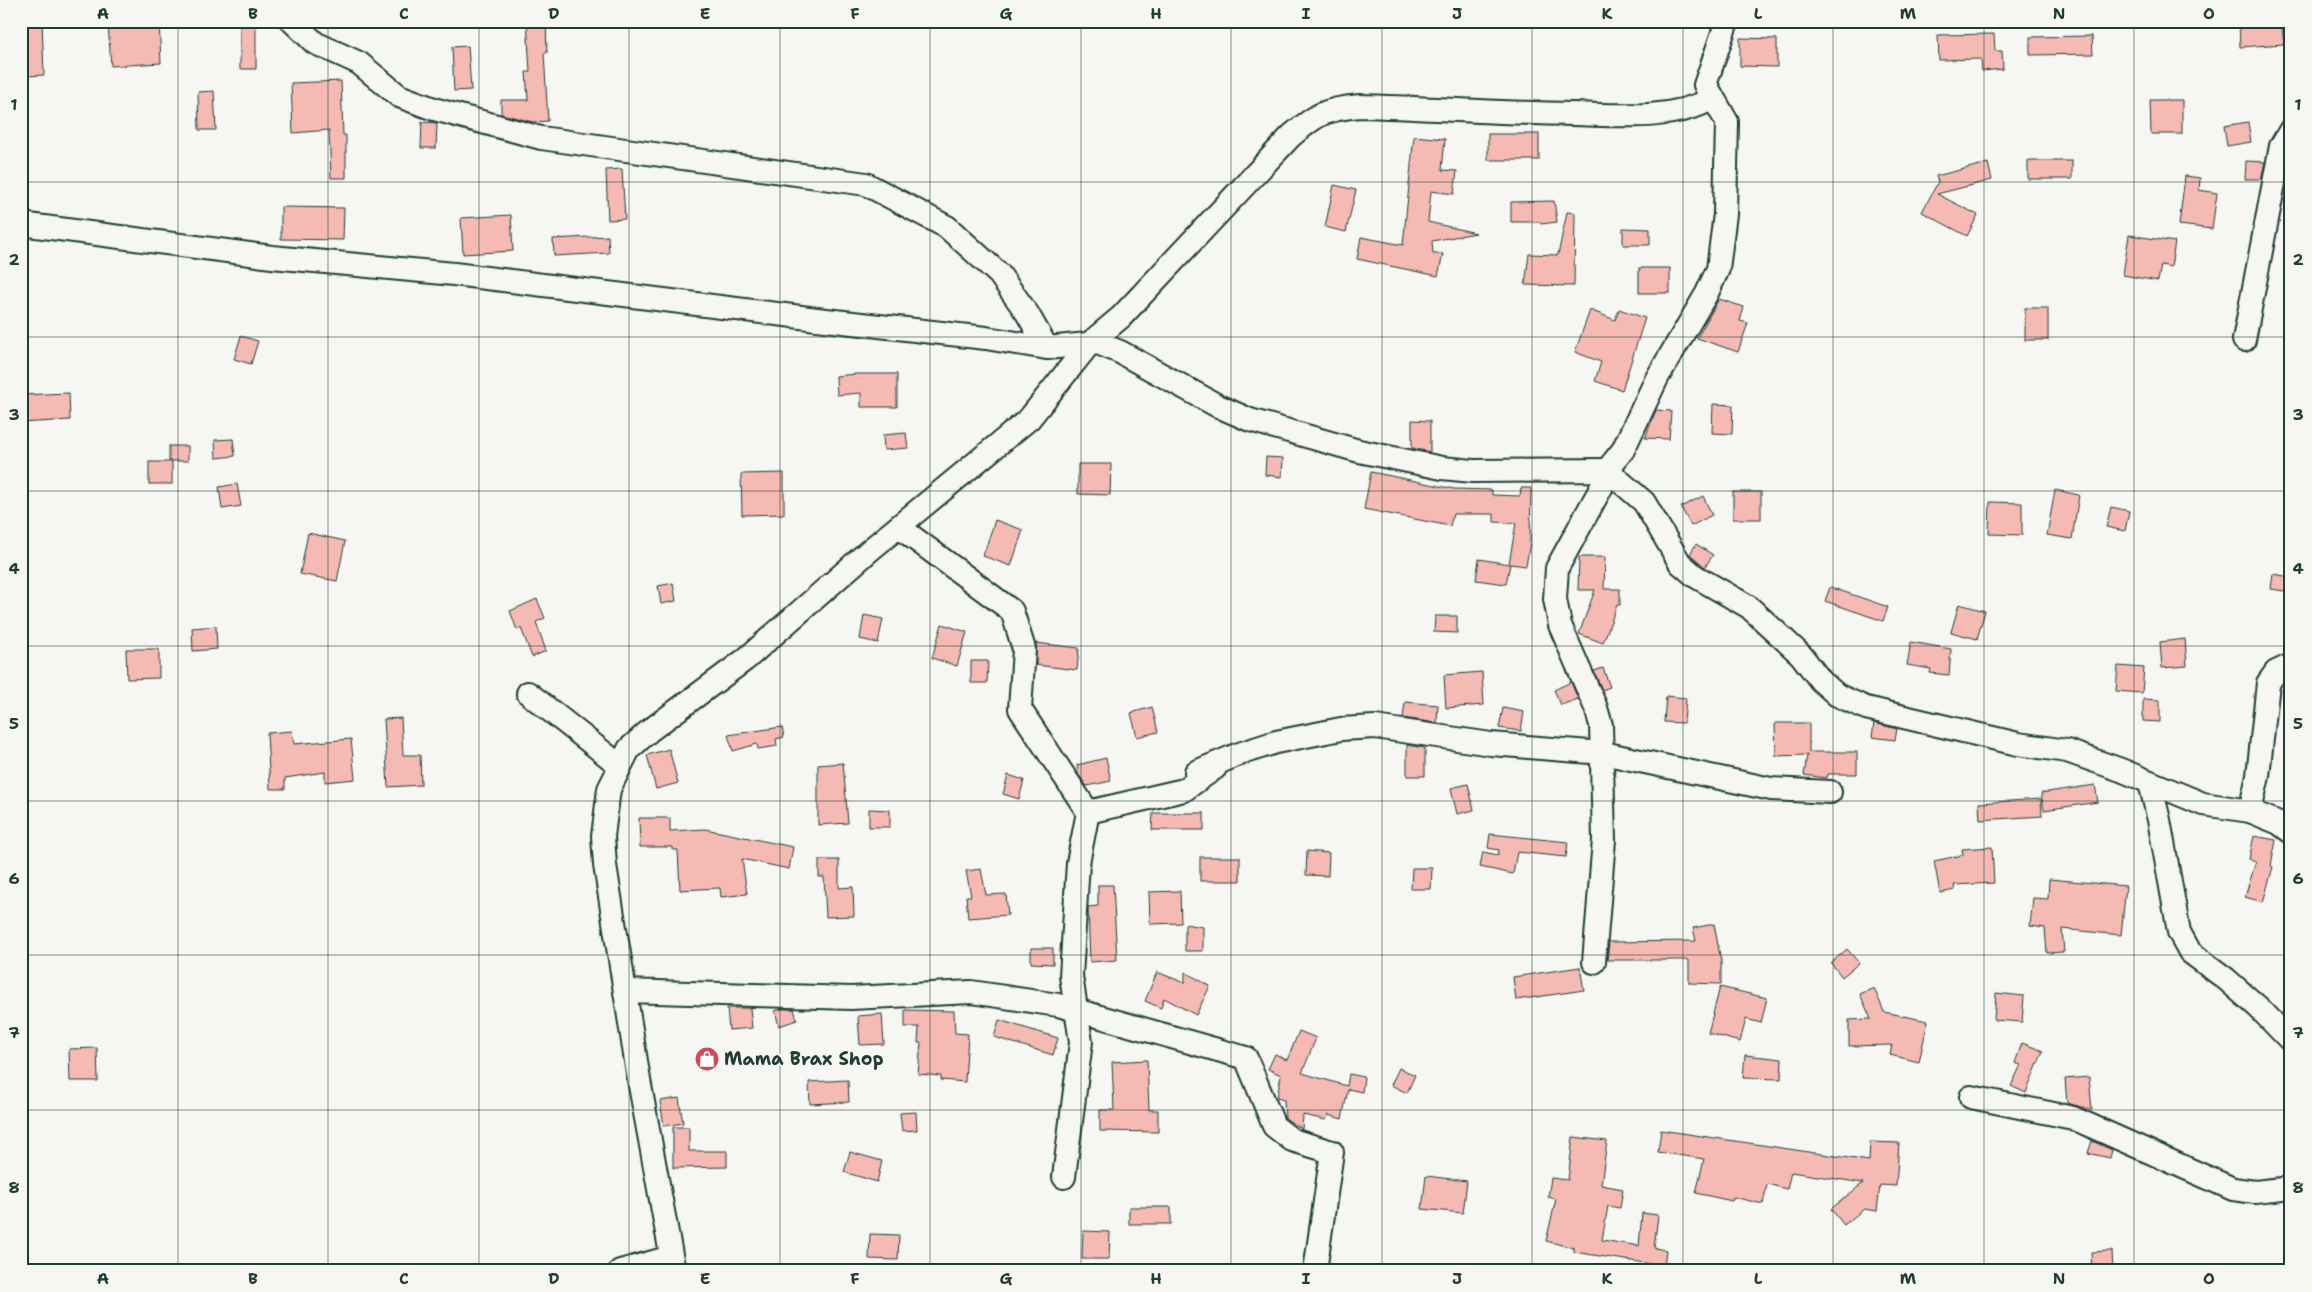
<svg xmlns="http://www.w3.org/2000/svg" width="2312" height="1292" font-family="'Shantell Sans',sans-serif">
	<rect width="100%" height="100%" fill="#f6f6f2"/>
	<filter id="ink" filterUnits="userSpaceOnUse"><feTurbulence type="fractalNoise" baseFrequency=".02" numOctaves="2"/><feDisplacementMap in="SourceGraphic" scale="10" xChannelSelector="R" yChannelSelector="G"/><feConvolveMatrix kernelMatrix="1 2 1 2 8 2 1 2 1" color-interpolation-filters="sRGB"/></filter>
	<g filter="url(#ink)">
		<g fill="#f6bab4" stroke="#1f3d34">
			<path d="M23,21H42L44,75L26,76Z"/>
			<path d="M159,21L161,63L111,66L108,23Z"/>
			<path d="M527,21H546L547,53H544L548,121L533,122L501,114V100H528L526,72H530Z"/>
			<path d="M2239,21H2281L2284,44L2240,47Z"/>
			<path d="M256,25V69H240V26Z"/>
			<path d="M1994,34L1995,51H2002L2003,69L1982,71L1981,59L1939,60L1938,35Z"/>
			<path d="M2092,36L2093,54L2030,55V37Z"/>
			<path d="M1740,38L1777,39V67L1740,66Z"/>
			<path d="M468,46L471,90L454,91L452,47Z"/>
			<path d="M341,81L343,135H346V178H331L329,130L293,133L291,83Z"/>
			<path d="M214,91L216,130H199L198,92Z"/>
			<path d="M2150,100H2182V134H2151Z"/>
			<path d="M422,122L437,123L436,148H421Z"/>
			<path d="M2248,122L2251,142L2227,146L2224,126Z"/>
			<rect x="1488" y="134" width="51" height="26"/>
			<path d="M1414,136L1445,139L1442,170L1457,171L1454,194L1431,191L1428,222L1476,233L1432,241L1433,254H1443L1438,276L1357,259L1361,237L1403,245Z"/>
			<rect x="2028" y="161" width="44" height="18"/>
			<path d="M2246,161L2265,162L2261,179H2245Z"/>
			<path d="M1988,163L1992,180L1937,194L1978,215L1967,236L1922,212L1938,182L1936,176Z"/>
			<path d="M622,169L625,219L608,220L606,170Z"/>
			<path d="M2185,176L2200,178L2199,190L2217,193L2212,229L2179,225Z"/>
			<path d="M1334,185L1356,190L1346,232L1325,227Z"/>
			<path d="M1554,201L1557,222L1541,224V222H1511V202Z"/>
			<path d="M281,207L344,208L343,240L281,239Z"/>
			<path d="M1567,212L1575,213L1574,286L1525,285L1529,254L1558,255Z"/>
			<path d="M511,215L513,251L463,254L461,218Z"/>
			<path d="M1623,228L1650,229V245H1623Z"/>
			<path d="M2129,235L2175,242L2171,267L2161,265L2158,281L2123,275Z"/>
			<path d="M608,236L609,253L554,256L553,239Z"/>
			<rect x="1639" y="268" width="31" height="25"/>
			<path d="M1719,299L1744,307L1740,321L1748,323L1738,352L1697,338Z"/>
			<rect x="2025" y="308" width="23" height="32"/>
			<path d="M1619,309L1645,318L1622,390L1595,381L1601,362L1575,352L1590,310L1615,320Z"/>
			<path d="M241,336L258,341L251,364L234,359Z"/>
			<path d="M857,374H897V407H861V393L837,395L836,376Z"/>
			<path d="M69,393L70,420L21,423V395Z"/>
			<path d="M1713,404L1733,405L1732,434L1712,433Z"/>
			<path d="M1656,410L1671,411L1669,439L1645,438Z"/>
			<path d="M1412,420L1430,421V452L1412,448Z"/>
			<path d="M906,433L908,448L884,450L883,435Z"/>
			<path d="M233,439L235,456L216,458L215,440Z"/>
			<rect x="169" y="446" width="19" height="15"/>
			<path d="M1266,457L1283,458L1282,477L1265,475Z"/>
			<rect x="149" y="462" width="23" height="22"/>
			<path d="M1078,464H1111L1110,495L1078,494Z"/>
			<path d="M1371,472L1454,489L1492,490V495L1520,496L1521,488H1531L1530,542L1526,566L1510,564L1506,584L1476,580L1479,559L1509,564L1516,523L1494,522V514H1453L1450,526L1364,509Z"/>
			<path d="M784,473V514L742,515L741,474Z"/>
			<path d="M237,484L241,506L222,509L219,487Z"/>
			<path d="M2055,490L2079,495L2072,539L2047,535Z"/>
			<rect x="1733" y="492" width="28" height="27"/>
			<path d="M1703,496L1712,515L1691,526L1681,507Z"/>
			<path d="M1990,502L2022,503V535L1989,534Z"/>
			<path d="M2111,507L2129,511L2125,531L2106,527Z"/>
			<path d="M995,520L1023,530L1011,566L983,556Z"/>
			<path d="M308,533L345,541L337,581L300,574Z"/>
			<path d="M1696,544L1713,555L1705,567L1690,554Z"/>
			<path d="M1579,557H1605L1604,589H1620V605H1617L1603,643L1579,634L1595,590H1578Z"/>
			<path d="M2273,574L2291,577V592L2271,589Z"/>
			<path d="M673,583L676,601L661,604L658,586Z"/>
			<path d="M1830,587L1888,607L1883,621L1825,601Z"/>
			<path d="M537,599L545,618L536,622L546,651L532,657L521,628L517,630L510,611Z"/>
			<path d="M1959,604L1985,611L1977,639L1951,632Z"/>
			<path d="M864,615L883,619L878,643L860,639Z"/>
			<path d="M1435,616H1457V633L1434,632Z"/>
			<path d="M942,624L967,632L957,666L932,658Z"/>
			<path d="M216,626L217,649L193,651L192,628Z"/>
			<path d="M2185,639L2187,666L2162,668L2160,642Z"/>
			<path d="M1911,642L1951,649L1949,675L1930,673L1931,669L1907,665Z"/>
			<path d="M1036,643L1079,648L1077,670L1036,665Z"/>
			<path d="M126,649H159V678L127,679Z"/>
			<path d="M971,661H988L987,683H971Z"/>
			<path d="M2118,666L2144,668L2142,693L2116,691Z"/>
			<path d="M1603,668L1610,687L1602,690L1594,671Z"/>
			<path d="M1482,672L1484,705L1446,708L1444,675Z"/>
			<path d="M1571,682L1578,699L1561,705L1554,690Z"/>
			<path d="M1666,696L1686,698L1684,723L1664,722Z"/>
			<path d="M2143,699L2160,700V722L2143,721Z"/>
			<path d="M1405,702L1438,705L1437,723L1403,718Z"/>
			<path d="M1152,707L1158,732L1137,737L1131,713Z"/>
			<path d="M1503,708L1524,712L1521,731L1499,728Z"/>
			<path d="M401,718L403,755H420L421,785L388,787L384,719Z"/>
			<path d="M1775,723H1809V752H1857V774H1828L1827,778L1804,775L1807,755L1776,756Z"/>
			<path d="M1874,723L1897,729L1895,740L1872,737Z"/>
			<path d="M782,727L784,737L776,739L777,746L758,749L757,744L733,751L728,735Z"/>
			<path d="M292,731L294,744L351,739L355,779L325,782V772L285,778V789H270L267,733Z"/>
			<path d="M1407,745L1425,748V776H1407Z"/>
			<path d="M669,749L678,783L656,789L647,755Z"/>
			<path d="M1106,758L1111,781L1087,786L1078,774L1077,765Z"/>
			<path d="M843,763L848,823L818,825V765Z"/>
			<path d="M1008,775L1024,780L1019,799L1003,794Z"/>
			<path d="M1468,784L1474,810L1457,814L1451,788Z"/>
			<path d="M2095,785L2098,802L2044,810L2041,793Z"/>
			<path d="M2041,799L2042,816L1980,820L1979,803Z"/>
			<path d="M869,809L890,810V827H869Z"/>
			<path d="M1153,813H1204V830H1152Z"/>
			<path d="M639,818H670V831L705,829L793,847L789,869L742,859L747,894L721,897L720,888L680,890L678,850H673V847H640Z"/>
			<path d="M1490,834L1568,842L1566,857L1517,852L1513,874L1480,867L1483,852L1498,855L1499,850L1488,848Z"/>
			<path d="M2254,836L2276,840L2271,866L2273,867L2263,902L2245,897L2256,861L2249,859Z"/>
			<path d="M1992,847L1994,883L1954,885L1955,890L1940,893L1934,861L1963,855L1962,849Z"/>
			<path d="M1307,851L1329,853L1328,876L1306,875Z"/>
			<rect x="1200" y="857" width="40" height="24"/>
			<path d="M819,860H839V888L853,887L854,916L826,917L824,877H819Z"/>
			<path d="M1412,868H1432L1431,889H1411Z"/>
			<path d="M981,869L986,895L1006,894L1008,915L968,918L966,896H971L966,871Z"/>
			<path d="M2049,879L2126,886L2121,935L2062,929L2064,952L2047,953L2045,928L2030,926L2033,898L2048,899Z"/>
			<path d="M1098,885H1113L1117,960L1090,962L1088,907L1098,906Z"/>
			<path d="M1180,891L1181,923L1150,924L1149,892Z"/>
			<path d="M1185,924L1203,927V951H1185Z"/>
			<path d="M1714,924L1721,961V984L1689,983V960H1607L1609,942L1696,941L1693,928Z"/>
			<path d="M1031,948H1053V964L1031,963Z"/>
			<path d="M1847,949L1859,963L1842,977L1831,963Z"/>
			<path d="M1580,967L1584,990L1516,1000L1513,977Z"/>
			<path d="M1157,972L1185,983V972L1210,986L1196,1015L1164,998L1161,1008L1145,1001Z"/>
			<path d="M1720,987L1767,998L1761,1023L1746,1019L1740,1042L1708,1033Z"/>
			<path d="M1874,988L1884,1012L1928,1021L1919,1062L1890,1055L1892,1045L1849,1046V1020L1871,1019L1860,994Z"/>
			<path d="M1996,993L2024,996L2022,1022L1994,1020Z"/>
			<path d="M727,1008H750L752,1028L729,1030Z"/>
			<path d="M782,1009H794L797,1020L779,1026L775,1011Z"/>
			<path d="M905,1010L954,1011L955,1033L968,1034L965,1082L941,1080V1076L918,1074L921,1043H918L919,1027H905Z"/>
			<path d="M882,1014L884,1044L860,1045L858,1016Z"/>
			<path d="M999,1020L1058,1038L1053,1055L994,1037Z"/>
			<path d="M1299,1031L1316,1038L1302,1073L1347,1086L1349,1074L1364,1077L1362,1092L1348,1089L1342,1119L1328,1115L1326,1120L1303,1115L1302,1129L1285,1118L1284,1100L1277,1098L1281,1075L1268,1069L1275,1054L1287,1060Z"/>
			<path d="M2022,1043L2043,1051L2026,1093L2011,1086L2021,1065L2015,1063Z"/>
			<path d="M97,1048L98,1081H70L69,1049Z"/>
			<path d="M1745,1055L1782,1059L1781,1079L1743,1078Z"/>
			<path d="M1147,1060L1149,1110H1158V1132L1100,1131V1110H1114L1112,1062Z"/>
			<path d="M1399,1068L1415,1075L1407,1093L1391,1085Z"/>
			<path d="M2089,1077L2092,1110L2067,1103L2065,1079Z"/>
			<path d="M848,1080L849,1102L810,1104L809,1082Z"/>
			<path d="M679,1098L683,1123L664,1126L660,1101Z"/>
			<path d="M916,1112L917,1130L902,1131L900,1113Z"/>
			<path d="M673,1127H689V1151H727V1167L673,1168Z"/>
			<path d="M1661,1130L1869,1161L1870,1142L1899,1143L1896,1186L1880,1185L1877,1211L1864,1209L1844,1225L1831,1209L1863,1183L1791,1172L1787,1189L1767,1184L1763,1204L1733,1197L1732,1201L1696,1193L1704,1159L1658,1152Z"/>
			<path d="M1573,1137L1607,1141L1601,1185L1623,1189L1620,1208L1608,1206L1602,1240L1639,1246L1642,1213L1658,1215L1654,1248L1666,1250L1664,1266L1574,1252V1248L1546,1241L1556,1199L1548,1197L1551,1178L1568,1180Z"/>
			<path d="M2092,1141L2112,1150L2110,1158L2088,1153Z"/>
			<path d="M850,1152L882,1161L877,1182L844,1172Z"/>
			<path d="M1426,1176L1467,1181L1463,1213L1422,1209Z"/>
			<rect x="1129" y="1207" width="42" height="17"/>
			<path d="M1083,1231L1110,1232L1109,1259H1082Z"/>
			<path d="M870,1234L899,1235L898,1260L869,1259Z"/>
			<path d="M2112,1251L2113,1271H2092L2091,1252Z"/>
		</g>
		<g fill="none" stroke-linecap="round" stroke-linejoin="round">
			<defs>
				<g id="minor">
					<path d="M292,21L315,43L359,63L399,96L434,109L541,138L866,184L947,227L999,274L1027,313L1047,348"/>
					<path d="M21,224L272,257L454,274L817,319L986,338L1047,348L1098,343L1120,352L1218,406L1250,420L1359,451L1442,468L1473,471L1607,470L1644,502L1680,563L1695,576L1749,607L1801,655L1821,681L1837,695L1866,708L2018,744L2067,751L2121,770L2203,804L2250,811L2279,823L2291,832"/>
					<path d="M2244,340L2281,146L2291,129"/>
					<path d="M899,527L1012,611L1024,649L1020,709L1088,812L1078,863L1071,976L1081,1042L1064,1177"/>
					<path d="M528,693L619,765"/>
					<path d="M1196,772L1239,754L1276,742L1341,729L1375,727L1491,744L1603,753L1771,789L1830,792"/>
					<path d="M2150,783L2159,820L2179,932L2190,952L2226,979L2259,1008L2291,1041"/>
					<path d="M2250,811L2258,776L2268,683L2276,672L2291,665"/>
					<path d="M1088,812L1184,790L1215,768"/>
					<path d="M1594,962L1604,840L1601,725L1596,708L1560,625L1555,599L1557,568L1601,488L1607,470L1623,450L1657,378L1707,293L1718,269L1725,214L1727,122L1706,85"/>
					<path d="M625,991L851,998L971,992L1058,1005L1246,1058L1274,1126L1292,1140L1332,1152L1315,1271"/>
					<path d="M1971,1097L2073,1118L2233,1189L2255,1192L2291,1188"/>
					<path d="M620,1271L671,1257"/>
					<path d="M674,1271L639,1080L605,865L603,836L609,789L629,749L649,731L746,659L870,550L1029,419L1090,343L1121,317L1291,136C1317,114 1325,109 1360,106C1431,108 1502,113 1573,114C1619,115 1670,121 1712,99L1705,85L1727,21"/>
				</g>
			</defs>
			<use href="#minor" stroke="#1f3d34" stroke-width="26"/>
			<use href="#minor" stroke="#f6f6f2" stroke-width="22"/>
		</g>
	</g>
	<path fill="none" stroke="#1f3d34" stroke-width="1" stroke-opacity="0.55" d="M178,21V1271M328,21V1271M479,21V1271M629,21V1271M780,21V1271M930,21V1271M1081,21V1271M1231,21V1271M1382,21V1271M1532,21V1271M1683,21V1271M1833,21V1271M1984,21V1271M2134,21V1271M21,182H2291M21,337H2291M21,491H2291M21,646H2291M21,801H2291M21,955H2291M21,1110H2291"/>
	<defs>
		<symbol id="shop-disc" viewBox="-11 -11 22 22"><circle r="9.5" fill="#d1495b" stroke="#f6f6f2"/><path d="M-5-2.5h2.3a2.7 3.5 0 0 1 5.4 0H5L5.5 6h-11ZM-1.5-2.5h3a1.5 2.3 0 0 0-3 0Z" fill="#fff"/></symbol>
	</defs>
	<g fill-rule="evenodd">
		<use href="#shop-disc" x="693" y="1045" width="28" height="28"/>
	</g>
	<g text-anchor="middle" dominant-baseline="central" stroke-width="4" stroke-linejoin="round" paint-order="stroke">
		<g font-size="18" font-weight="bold" fill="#1f3d34" stroke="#f6f6f2" text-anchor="start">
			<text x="724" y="1059">Mama Brax Shop</text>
		</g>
	</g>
	<rect width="2312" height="1292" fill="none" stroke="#f6f6f2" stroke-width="55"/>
	<rect x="28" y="28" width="2256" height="1236" fill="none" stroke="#1f3d34" stroke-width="2"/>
	<g font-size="16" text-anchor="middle" font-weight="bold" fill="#1f3d34">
		<text x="103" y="19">A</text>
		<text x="253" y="19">B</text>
		<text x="404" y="19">C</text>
		<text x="554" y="19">D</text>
		<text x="705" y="19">E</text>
		<text x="855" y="19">F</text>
		<text x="1006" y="19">G</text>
		<text x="1156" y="19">H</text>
		<text x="1306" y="19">I</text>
		<text x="1457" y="19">J</text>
		<text x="1607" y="19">K</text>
		<text x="1758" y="19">L</text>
		<text x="1908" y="19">M</text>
		<text x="2059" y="19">N</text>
		<text x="2209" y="19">O</text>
		<text x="14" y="110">1</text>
		<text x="2298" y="110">1</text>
		<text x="14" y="265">2</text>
		<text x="2298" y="265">2</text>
		<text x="14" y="420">3</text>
		<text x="2298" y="420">3</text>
		<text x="14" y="574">4</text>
		<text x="2298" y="574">4</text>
		<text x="14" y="729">5</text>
		<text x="2298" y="729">5</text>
		<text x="14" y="884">6</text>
		<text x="2298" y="884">6</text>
		<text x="14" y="1038">7</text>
		<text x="2298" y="1038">7</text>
		<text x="14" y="1193">8</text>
		<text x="2298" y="1193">8</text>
		<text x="103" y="1284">A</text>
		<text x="253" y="1284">B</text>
		<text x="404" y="1284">C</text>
		<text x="554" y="1284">D</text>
		<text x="705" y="1284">E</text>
		<text x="855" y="1284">F</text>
		<text x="1006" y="1284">G</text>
		<text x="1156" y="1284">H</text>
		<text x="1306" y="1284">I</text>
		<text x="1457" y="1284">J</text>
		<text x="1607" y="1284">K</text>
		<text x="1758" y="1284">L</text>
		<text x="1908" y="1284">M</text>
		<text x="2059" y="1284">N</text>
		<text x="2209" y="1284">O</text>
	</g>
</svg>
